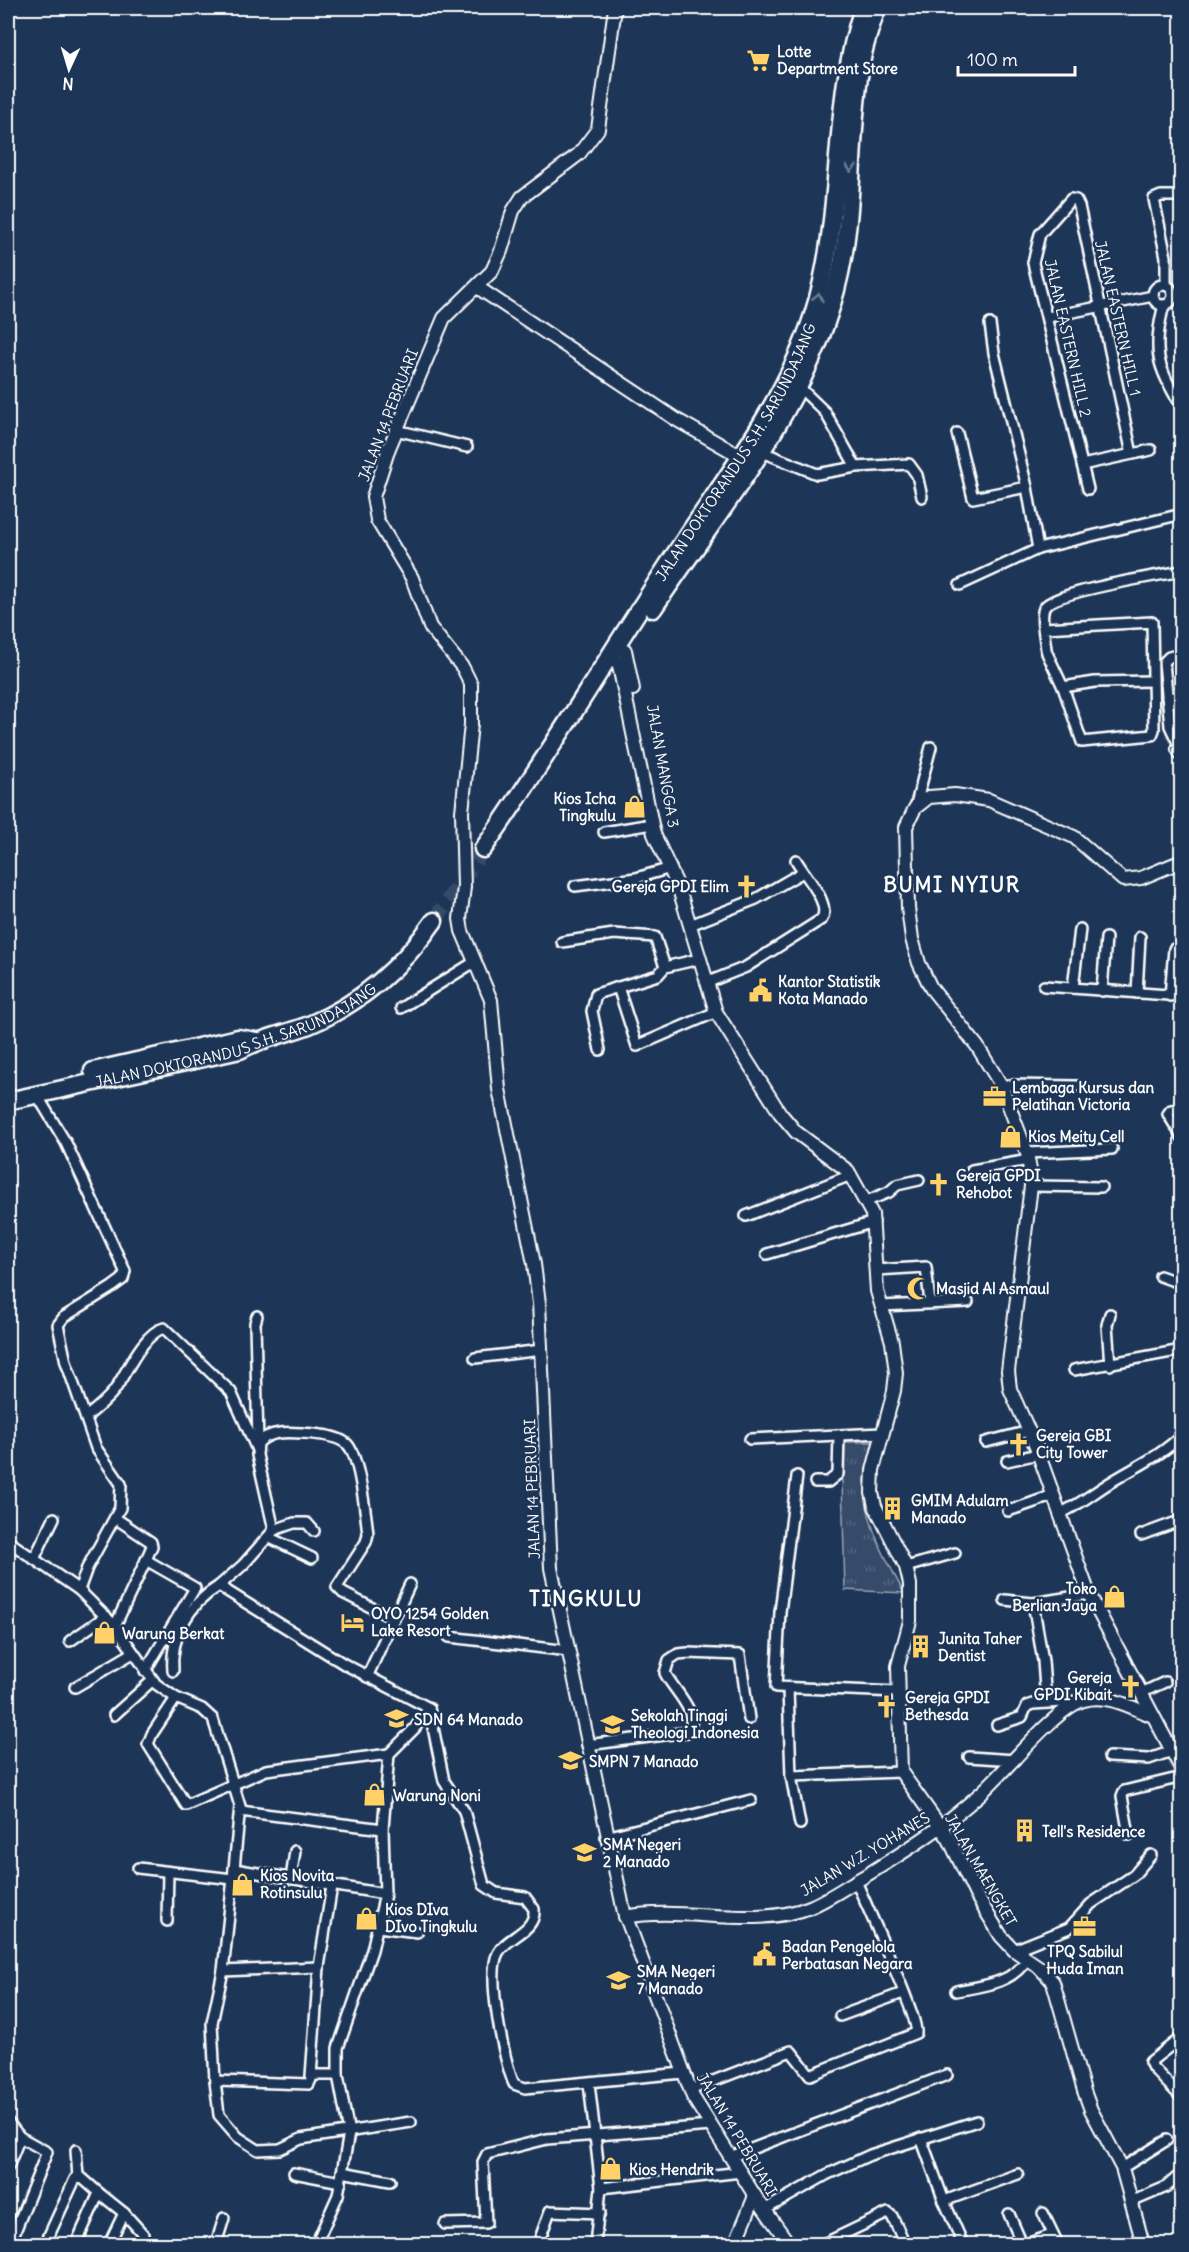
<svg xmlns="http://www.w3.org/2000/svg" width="1189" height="2252" font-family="Delius,sans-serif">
	<defs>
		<pattern id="park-tufts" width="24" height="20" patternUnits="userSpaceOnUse" patternTransform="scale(1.5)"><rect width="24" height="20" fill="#364b69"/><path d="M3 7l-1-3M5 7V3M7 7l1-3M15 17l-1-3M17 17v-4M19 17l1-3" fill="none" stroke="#546680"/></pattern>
	</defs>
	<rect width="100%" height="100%" fill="#1d3557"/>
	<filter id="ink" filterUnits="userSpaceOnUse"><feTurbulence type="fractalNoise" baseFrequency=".0167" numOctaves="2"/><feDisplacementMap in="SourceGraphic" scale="12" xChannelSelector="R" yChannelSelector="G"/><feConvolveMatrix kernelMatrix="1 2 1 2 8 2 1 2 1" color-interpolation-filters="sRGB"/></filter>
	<g filter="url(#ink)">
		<path fill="url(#park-tufts)" stroke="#9aa5b4" stroke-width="1.5" d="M841,1442H873C870,1455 865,1470 865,1484C865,1525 886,1558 904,1593L845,1590Z"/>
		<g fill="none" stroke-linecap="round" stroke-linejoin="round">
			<path stroke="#344968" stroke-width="16" stroke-dasharray="16 8" stroke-linecap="butt" d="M434,921L483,849"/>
			<defs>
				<g id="street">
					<circle cx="1163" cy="295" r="10"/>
					<path d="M1166,285V257L1154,199L1161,196H1182"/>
					<path d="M1164,305C1152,350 1157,368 1182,407"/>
					<path d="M1048,317L1153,296"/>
					<path d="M990,324L994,353L1027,487L1038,549"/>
					<path d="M798,386L825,412L856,467L909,464L917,475L922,497"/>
					<path d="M396,430L467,447"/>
					<path d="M957,433L973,498L1027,487"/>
					<path d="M760,451L817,474L856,467"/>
					<path d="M1082,465L1151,450"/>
					<path d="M1088,489L1033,263L1040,234L1071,199L1076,200L1079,206L1132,454"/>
					<path d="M960,585L1038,549L1182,514"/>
					<path d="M1044,628L1152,622L1154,730L1152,735L1082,742L1063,687L1047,653L1046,649C1045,638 1040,618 1044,608C1051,592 1161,575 1182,571"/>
					<path d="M1063,687L1095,682L1152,681"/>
					<path d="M1167,698L1182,696"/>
					<path d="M1179,745L1170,726L1164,662L1169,657L1182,654"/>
					<path d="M915,808L931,747"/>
					<path d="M604,832L652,824"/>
					<path d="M575,886L636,878L671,868"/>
					<path d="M690,925L756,899L803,872"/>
					<path d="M562,942L614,934L655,937L665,967"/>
					<path d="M706,983L746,967L822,919C831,902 804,875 796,860"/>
					<path d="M1044,986L1182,996"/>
					<path d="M618,987L637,1046L716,1012"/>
					<path d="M1073,988L1080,929"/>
					<path d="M1102,991L1106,938"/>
					<path d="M1137,993L1140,937"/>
					<path d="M1170,996L1174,949L1182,946"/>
					<path d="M401,1008L476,961"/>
					<path d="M600,1050L592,1011L596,994L658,975L665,967L699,959"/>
					<path d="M1001,1085L1078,1086"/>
					<path d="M37,1095L66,1143L125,1271L123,1279L112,1287L64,1317L58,1325L66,1362L96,1448L121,1484L120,1508L87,1568L79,1590L115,1626L156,1684L176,1698L202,1709L213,1719L240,1806L234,1869L385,1894L383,1829L389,1754L415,1728L429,1708"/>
					<path d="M1182,1109L1171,1110L1168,1114L1182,1137"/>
					<path d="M1027,1153L1112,1149"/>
					<path d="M972,1170L1029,1160"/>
					<path d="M1031,1186L1101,1187"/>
					<path d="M867,1201L889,1192L897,1185L919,1180"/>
					<path d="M746,1216L851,1175"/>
					<path d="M767,1254L874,1222"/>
					<path d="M876,1270L926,1267L930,1303"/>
					<path d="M1160,1276L1182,1284"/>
					<path d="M881,1306L968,1302"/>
					<path d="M257,1316L255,1323L258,1443"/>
					<path d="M475,1358L542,1350"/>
					<path d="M1110,1365L1107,1325L1110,1314"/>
					<path d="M1074,1370L1182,1350"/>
					<path d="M86,1417C96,1409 106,1401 114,1391C126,1374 143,1333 164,1328L231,1392L257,1450"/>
					<path d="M750,1439L883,1433"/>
					<path d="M986,1442L1029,1431"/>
					<path d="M1007,1461L1038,1454"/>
					<path d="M797,1476L780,1612L776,1687L898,1692"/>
					<path d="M815,1482H828L838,1474L839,1435"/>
					<path d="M1008,1511L1052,1496"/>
					<path d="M1059,1514C1078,1506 1093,1493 1111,1482C1135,1467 1161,1456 1182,1435"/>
					<path d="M115,1518L151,1542L152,1546L146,1560"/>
					<path d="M274,1530L257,1455L258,1443C270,1431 286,1432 302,1433C316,1434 336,1435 347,1444C359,1455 366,1516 368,1534L366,1542L337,1587L343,1593L394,1619"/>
					<path d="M314,1531L307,1523H294L274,1530L243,1565L219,1586L344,1664L429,1708L444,1781L464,1811L484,1885L496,1893L525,1897L534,1909C536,1932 507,1936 498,1953C486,1975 504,2062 514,2084L525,2088L683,2073"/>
					<path d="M1141,1535L1182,1520"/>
					<path d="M268,1537L312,1558"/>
					<path d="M8,1541L79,1590"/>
					<path d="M34,1559L54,1518"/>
					<path d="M906,1567L955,1553"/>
					<path d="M1005,1600L1033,1603L1043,1661L1046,1702"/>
					<path d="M1033,1603L1089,1594"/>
					<path d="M115,1626L146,1560L195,1588L145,1671"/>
					<path d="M449,1637L569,1651"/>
					<path d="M70,1641L106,1616"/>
					<path d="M173,1671C170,1636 189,1604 219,1586"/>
					<path d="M367,1677L410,1584"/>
					<path d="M75,1687L133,1653"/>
					<path d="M788,1689L791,1776L901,1772"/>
					<path d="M1141,1693L1165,1682"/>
					<path d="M176,1698L152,1734L148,1744L186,1805L266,1770L389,1754"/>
					<path d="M114,1715L153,1680"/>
					<path d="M997,1725L1022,1717L1027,1706L1033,1704L1079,1701"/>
					<path d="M587,1745L688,1732C701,1713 673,1690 665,1673L669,1660L678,1654L688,1653L740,1655L749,1719"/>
					<path d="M969,1757L1015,1760"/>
					<path d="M1109,1757L1149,1759L1172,1751"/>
					<path d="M791,1776L800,1824"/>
					<path d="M240,1811L383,1829"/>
					<path d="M1129,1835L1122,1796L1124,1791L1182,1777"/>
					<path d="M606,1837L751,1800"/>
					<path d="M138,1868L233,1879"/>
					<path d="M234,1869L223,1971L212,2023L215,2081L309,2084L313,2075H338"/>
					<path d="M291,1879L295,1851"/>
					<path d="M167,1921L168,1872"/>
					<path d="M378,1927L417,1932"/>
					<path d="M1014,1950L1069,1928L1091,1904L1134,1875L1151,1855"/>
					<path d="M223,1971L319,1967"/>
					<path d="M956,1991C982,1986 1012,1984 1027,1959"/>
					<path d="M840,2016L903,1993"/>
					<path d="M1182,2037L1150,2062L1153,2068L1182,2098"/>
					<path d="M311,2076L319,1967L332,1886"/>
					<path d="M215,2081L219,2115L238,2137L258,2150L280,2149L301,2139L411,2122"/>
					<path d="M589,2083L601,2188L595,2244"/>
					<path d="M690,2090L791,2051L810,2075L916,2033C920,2020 865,1903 856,1881"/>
					<path d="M8,2122L20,2137L47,2152L10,2244"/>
					<path d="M921,2138L944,2201L1018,2174"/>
					<path d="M76,2150L78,2177"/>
					<path d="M730,2157L947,2075"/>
					<path d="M8,2167L20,2137"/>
					<path d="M1122,2168L1167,2140"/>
					<path d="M342,2172L390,2181"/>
					<path d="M294,2173L341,2182"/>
					<path d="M601,2188L741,2172"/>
					<path d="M944,2201L963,2244"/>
					<path d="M1131,2202L1166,2187L1182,2173"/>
					<path d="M766,2209L826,2175L870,2155L977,2121"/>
					<path d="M1043,2213L1058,2244"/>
					<path d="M1009,2214L1022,2244"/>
					<path d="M445,2224L486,2223L483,2162L487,2154L547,2139L711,2126"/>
					<path d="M45,2244L75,2179L82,2178L99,2193"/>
					<path d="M76,2244L99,2193L124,2213"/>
					<path d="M109,2244L124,2213L143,2234L140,2244"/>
					<path d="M216,2244L224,2218"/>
					<path d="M316,2244L338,2195L349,2133L338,2075V2048L372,1950L385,1894"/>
					<path d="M538,2244L550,2211L600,2213"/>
					<path d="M823,2244L888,2213L892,2216L905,2244"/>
					<path d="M1026,2244L1049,2236"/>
				</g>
				<g id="secondary">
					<path d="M615,8L598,129L579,154L522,197L513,211L501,251L492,271L444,318L389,448L373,497L377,520L412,578L430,627L463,668L471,684V724L462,812L464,887L460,919L462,931L491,1000L499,1089L534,1264L539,1303L551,1568L624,1912L693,2097L755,2196L789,2244"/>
					<path d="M477,287L677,420L740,456"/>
					<path d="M625,650L633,689"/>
					<path d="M618,661L654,834L679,889L716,1012L780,1113L796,1132L848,1171L872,1214L877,1291L892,1342L896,1373L894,1391L873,1470L872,1493L875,1506L906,1567L910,1584V1621L898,1666L901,1772L949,1839L976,1895L1001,1936L1014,1950L1039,1967L1053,1982L1084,2091L1091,2110L1122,2168L1143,2244"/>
					<path d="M1182,743L1178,749L1182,756"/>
					<path d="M1182,861L1141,878L1123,880L1074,837L989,800L955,795L929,797L915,808L906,827L908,908L912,939L919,963L931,988L977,1046L1001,1085L1027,1153L1030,1170L1031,1186L1008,1371L1010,1389L1036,1447L1089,1594L1182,1770"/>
					<path d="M625,1917C684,1906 757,1929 810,1907C829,1899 847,1886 865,1876C906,1851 945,1826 980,1794C1004,1773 1056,1707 1084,1700C1107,1693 1132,1708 1153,1716"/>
					<path d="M735,2244L755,2196"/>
				</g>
				<g id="highway">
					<path d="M653,609C723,504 813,400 840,273C855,205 849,133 861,64C864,45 871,26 877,8"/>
					<path id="s1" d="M483,849C552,751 613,648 679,548C728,474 786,400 813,315C845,216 830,106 863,8"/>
					<path d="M93,1071L238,1038L256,1041"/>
					<path id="s2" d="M8,1101L240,1050C262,1038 286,1034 309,1025C360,1004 403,966 434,921"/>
				</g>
			</defs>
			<use href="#street" stroke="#fff" stroke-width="14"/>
			<use href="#secondary" stroke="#fff" stroke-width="16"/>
			<use href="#highway" stroke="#fff" stroke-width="21"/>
			<use href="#street" stroke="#1d3557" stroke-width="9"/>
			<use href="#secondary" stroke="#1d3557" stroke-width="12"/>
			<use href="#highway" stroke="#1d3557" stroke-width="16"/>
		</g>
		<defs><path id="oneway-chevron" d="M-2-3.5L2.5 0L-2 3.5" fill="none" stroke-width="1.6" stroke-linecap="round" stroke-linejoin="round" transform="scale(1.5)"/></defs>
		<g stroke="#6c7c92">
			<use href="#oneway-chevron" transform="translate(851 168) rotate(94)"/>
			<use href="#oneway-chevron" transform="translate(818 297) rotate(-77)"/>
		</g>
	</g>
	<defs>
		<symbol id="supermarket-bare" viewBox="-9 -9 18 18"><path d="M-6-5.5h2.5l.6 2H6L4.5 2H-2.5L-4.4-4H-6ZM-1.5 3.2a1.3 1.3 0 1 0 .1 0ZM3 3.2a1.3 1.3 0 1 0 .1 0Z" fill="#ffd166" stroke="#1d3557" stroke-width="2.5" paint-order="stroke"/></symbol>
		<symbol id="shop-bare" viewBox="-9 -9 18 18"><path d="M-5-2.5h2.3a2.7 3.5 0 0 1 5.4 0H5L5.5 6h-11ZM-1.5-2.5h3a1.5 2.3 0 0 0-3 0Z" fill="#ffd166" stroke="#1d3557" stroke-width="2.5" paint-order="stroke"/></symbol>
		<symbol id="church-bare" viewBox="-9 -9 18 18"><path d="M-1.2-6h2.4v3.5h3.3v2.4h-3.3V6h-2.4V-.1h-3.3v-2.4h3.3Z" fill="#ffd166" stroke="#1d3557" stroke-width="2.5" paint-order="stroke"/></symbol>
		<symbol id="civic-bare" viewBox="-9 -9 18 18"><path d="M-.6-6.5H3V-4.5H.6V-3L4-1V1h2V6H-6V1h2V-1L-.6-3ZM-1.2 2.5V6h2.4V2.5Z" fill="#ffd166" stroke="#1d3557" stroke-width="2.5" paint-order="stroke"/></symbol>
		<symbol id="office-bare" viewBox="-9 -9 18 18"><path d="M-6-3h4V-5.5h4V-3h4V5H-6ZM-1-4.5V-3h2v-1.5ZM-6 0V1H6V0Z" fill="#ffd166" stroke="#1d3557" stroke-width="2.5" paint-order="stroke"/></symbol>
		<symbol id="mosque-bare" viewBox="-9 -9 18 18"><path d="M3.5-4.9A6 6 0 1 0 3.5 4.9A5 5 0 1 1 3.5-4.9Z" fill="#ffd166" stroke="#1d3557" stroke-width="2.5" paint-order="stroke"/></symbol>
		<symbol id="building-bare" viewBox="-9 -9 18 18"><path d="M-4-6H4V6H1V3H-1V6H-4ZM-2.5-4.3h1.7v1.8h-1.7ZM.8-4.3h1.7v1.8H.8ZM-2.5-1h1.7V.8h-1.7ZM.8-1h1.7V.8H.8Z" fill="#ffd166" stroke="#1d3557" stroke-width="2.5" paint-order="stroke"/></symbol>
		<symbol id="hotel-bare" viewBox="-9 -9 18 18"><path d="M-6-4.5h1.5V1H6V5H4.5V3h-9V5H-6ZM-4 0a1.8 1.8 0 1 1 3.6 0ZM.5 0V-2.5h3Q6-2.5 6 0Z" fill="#ffd166" stroke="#1d3557" stroke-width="2.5" paint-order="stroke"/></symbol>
		<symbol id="school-bare" viewBox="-9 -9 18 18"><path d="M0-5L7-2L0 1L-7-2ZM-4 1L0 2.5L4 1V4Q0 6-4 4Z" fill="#ffd166" stroke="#1d3557" stroke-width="2.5" paint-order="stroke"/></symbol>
		<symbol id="university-bare" viewBox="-9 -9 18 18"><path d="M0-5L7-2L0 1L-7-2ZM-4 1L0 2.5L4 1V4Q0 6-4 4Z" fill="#ffd166" stroke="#1d3557" stroke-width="2.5" paint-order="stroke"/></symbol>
	</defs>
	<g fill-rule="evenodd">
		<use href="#supermarket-bare" x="742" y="44" width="33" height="33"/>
		<use href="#shop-bare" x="618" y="790" width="33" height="33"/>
		<use href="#church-bare" x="730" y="870" width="33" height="33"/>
		<use href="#civic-bare" x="744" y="974" width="33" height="33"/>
		<use href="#office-bare" x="978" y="1080" width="33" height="33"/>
		<use href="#shop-bare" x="994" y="1120" width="33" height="33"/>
		<use href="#church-bare" x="922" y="1168" width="33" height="33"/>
		<use href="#mosque-bare" x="902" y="1272" width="33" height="33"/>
		<use href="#church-bare" x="1002" y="1428" width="33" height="33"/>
		<use href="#building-bare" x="876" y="1492" width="33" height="33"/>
		<use href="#shop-bare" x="1098" y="1580" width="33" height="33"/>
		<use href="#hotel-bare" x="336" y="1606" width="33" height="33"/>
		<use href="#shop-bare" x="88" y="1616" width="33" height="33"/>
		<use href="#building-bare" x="904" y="1630" width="33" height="33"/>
		<use href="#church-bare" x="1114" y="1670" width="33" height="33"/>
		<use href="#church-bare" x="870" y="1690" width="33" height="33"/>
		<use href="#school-bare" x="380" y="1702" width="33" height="33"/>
		<use href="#university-bare" x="596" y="1708" width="33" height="33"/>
		<use href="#school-bare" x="554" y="1744" width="33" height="33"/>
		<use href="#shop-bare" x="358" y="1778" width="33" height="33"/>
		<use href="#building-bare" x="1008" y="1814" width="33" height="33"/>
		<use href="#school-bare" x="568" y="1836" width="33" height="33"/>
		<use href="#shop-bare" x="226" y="1868" width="33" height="33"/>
		<use href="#shop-bare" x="350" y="1902" width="33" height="33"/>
		<use href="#office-bare" x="1068" y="1910" width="33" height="33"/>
		<use href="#civic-bare" x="748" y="1938" width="33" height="33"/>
		<use href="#school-bare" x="602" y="1964" width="33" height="33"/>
		<use href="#shop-bare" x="594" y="2152" width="33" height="33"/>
	</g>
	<g text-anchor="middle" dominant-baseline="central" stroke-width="5" stroke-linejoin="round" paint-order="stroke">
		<g font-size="15" font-weight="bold" fill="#fff" stroke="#1d3557" text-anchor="start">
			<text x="777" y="51">Lotte<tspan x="777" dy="17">Department Store</tspan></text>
			<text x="616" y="798" text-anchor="end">Kios Icha<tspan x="616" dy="17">Tingkulu</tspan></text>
			<text x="729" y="886" text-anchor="end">Gereja GPDI Elim</text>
			<text x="778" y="981">Kantor Statistik<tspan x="778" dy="17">Kota Manado</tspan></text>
			<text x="1012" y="1087">Lembaga Kursus dan<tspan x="1012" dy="17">Pelatihan Victoria</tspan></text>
			<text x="1028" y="1136">Kios Meity Cell</text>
			<text x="956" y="1175">Gereja GPDI<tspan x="956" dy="17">Rehobot</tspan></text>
			<text x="936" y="1288">Masjid Al Asmaul</text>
			<text x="1036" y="1435">Gereja GBI<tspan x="1036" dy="17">City Tower</tspan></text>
			<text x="911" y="1500">GMIM Adulam<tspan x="911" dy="17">Manado</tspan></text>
			<text x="1097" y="1588" text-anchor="end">Toko<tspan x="1097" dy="17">Berlian Jaya</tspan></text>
			<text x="371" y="1613">OYO 1254 Golden<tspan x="371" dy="17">Lake Resort</tspan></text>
			<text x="122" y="1633">Warung Berkat</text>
			<text x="938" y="1638">Junita Taher<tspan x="938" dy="17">Dentist</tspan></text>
			<text x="1112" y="1677" text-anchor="end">Gereja<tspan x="1112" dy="17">GPDI Kibait</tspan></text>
			<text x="905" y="1697">Gereja GPDI<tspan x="905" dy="17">Bethesda</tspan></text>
			<text x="631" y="1715">Sekolah Tinggi<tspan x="631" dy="17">Theologi Indonesia</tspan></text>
			<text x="414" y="1719">SDN 64 Manado</text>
			<text x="589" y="1761">SMPN 7 Manado</text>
			<text x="393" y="1795">Warung Noni</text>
			<text x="1042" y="1831">Tell's Residence</text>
			<text x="603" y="1844">SMA Negeri<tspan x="603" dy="17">2 Manado</tspan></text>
			<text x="260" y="1875">Kios Novita<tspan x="260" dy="17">Rotinsulu</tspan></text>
			<text x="385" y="1909">Kios DIva<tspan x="385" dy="17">DIvo Tingkulu</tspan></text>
			<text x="782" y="1946">Badan Pengelola<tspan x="782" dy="17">Perbatasan Negara</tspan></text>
			<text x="1085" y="1951" text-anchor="middle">TPQ Sabilul<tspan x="1085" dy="17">Huda Iman</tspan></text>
			<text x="637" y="1971">SMA Negeri<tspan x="637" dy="17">7 Manado</tspan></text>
			<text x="629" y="2169">Kios Hendrik</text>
		</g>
		<g font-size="15" fill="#fff" stroke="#1d3557">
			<text transform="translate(1118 318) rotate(77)">JALAN EASTERN HILL 1</text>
			<text transform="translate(1068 338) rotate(77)">JALAN EASTERN HILL 2</text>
			<text transform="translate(388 415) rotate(-69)">JALAN 14 PEBRUARI</text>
			<text stroke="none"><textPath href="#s1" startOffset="471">JALAN DOKTORANDUS S.H. SARUNDAJANG</textPath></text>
			<text transform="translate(663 766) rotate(80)">JALAN MANGGA 3</text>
			<text stroke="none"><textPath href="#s2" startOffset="238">JALAN DOKTORANDUS S.H. SARUNDAJANG</textPath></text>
			<text transform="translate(532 1489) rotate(-92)">JALAN 14 PEBRUARI</text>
			<text transform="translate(865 1854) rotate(-31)">JALAN W.Z. YOHANES</text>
			<text transform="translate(981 1870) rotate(60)">JALAN MAENGKET</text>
			<text transform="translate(737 2134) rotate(59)">JALAN 14 PEBRUARI</text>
		</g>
		<g font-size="21" font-weight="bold" letter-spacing="1.5" fill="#fff" stroke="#1d3557">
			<text x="952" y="884">BUMI NYIUR</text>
			<text x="586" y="1598">TINGKULU</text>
		</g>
	</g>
	<rect width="1189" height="2252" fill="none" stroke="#1d3557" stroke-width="30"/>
	<rect x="15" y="15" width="1159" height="2222" fill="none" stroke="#fff" stroke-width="2" filter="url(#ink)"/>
	<g transform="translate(69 69) rotate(184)" stroke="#1d3557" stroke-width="4.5" paint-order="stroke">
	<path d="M0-4.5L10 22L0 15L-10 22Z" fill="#ffffff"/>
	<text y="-9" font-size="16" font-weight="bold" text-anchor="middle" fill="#ffffff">N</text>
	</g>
	<path d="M958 66v9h117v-9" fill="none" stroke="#ffffff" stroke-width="3"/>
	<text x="967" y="66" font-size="18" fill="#ffffff" stroke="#1d3557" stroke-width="4.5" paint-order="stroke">100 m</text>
</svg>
